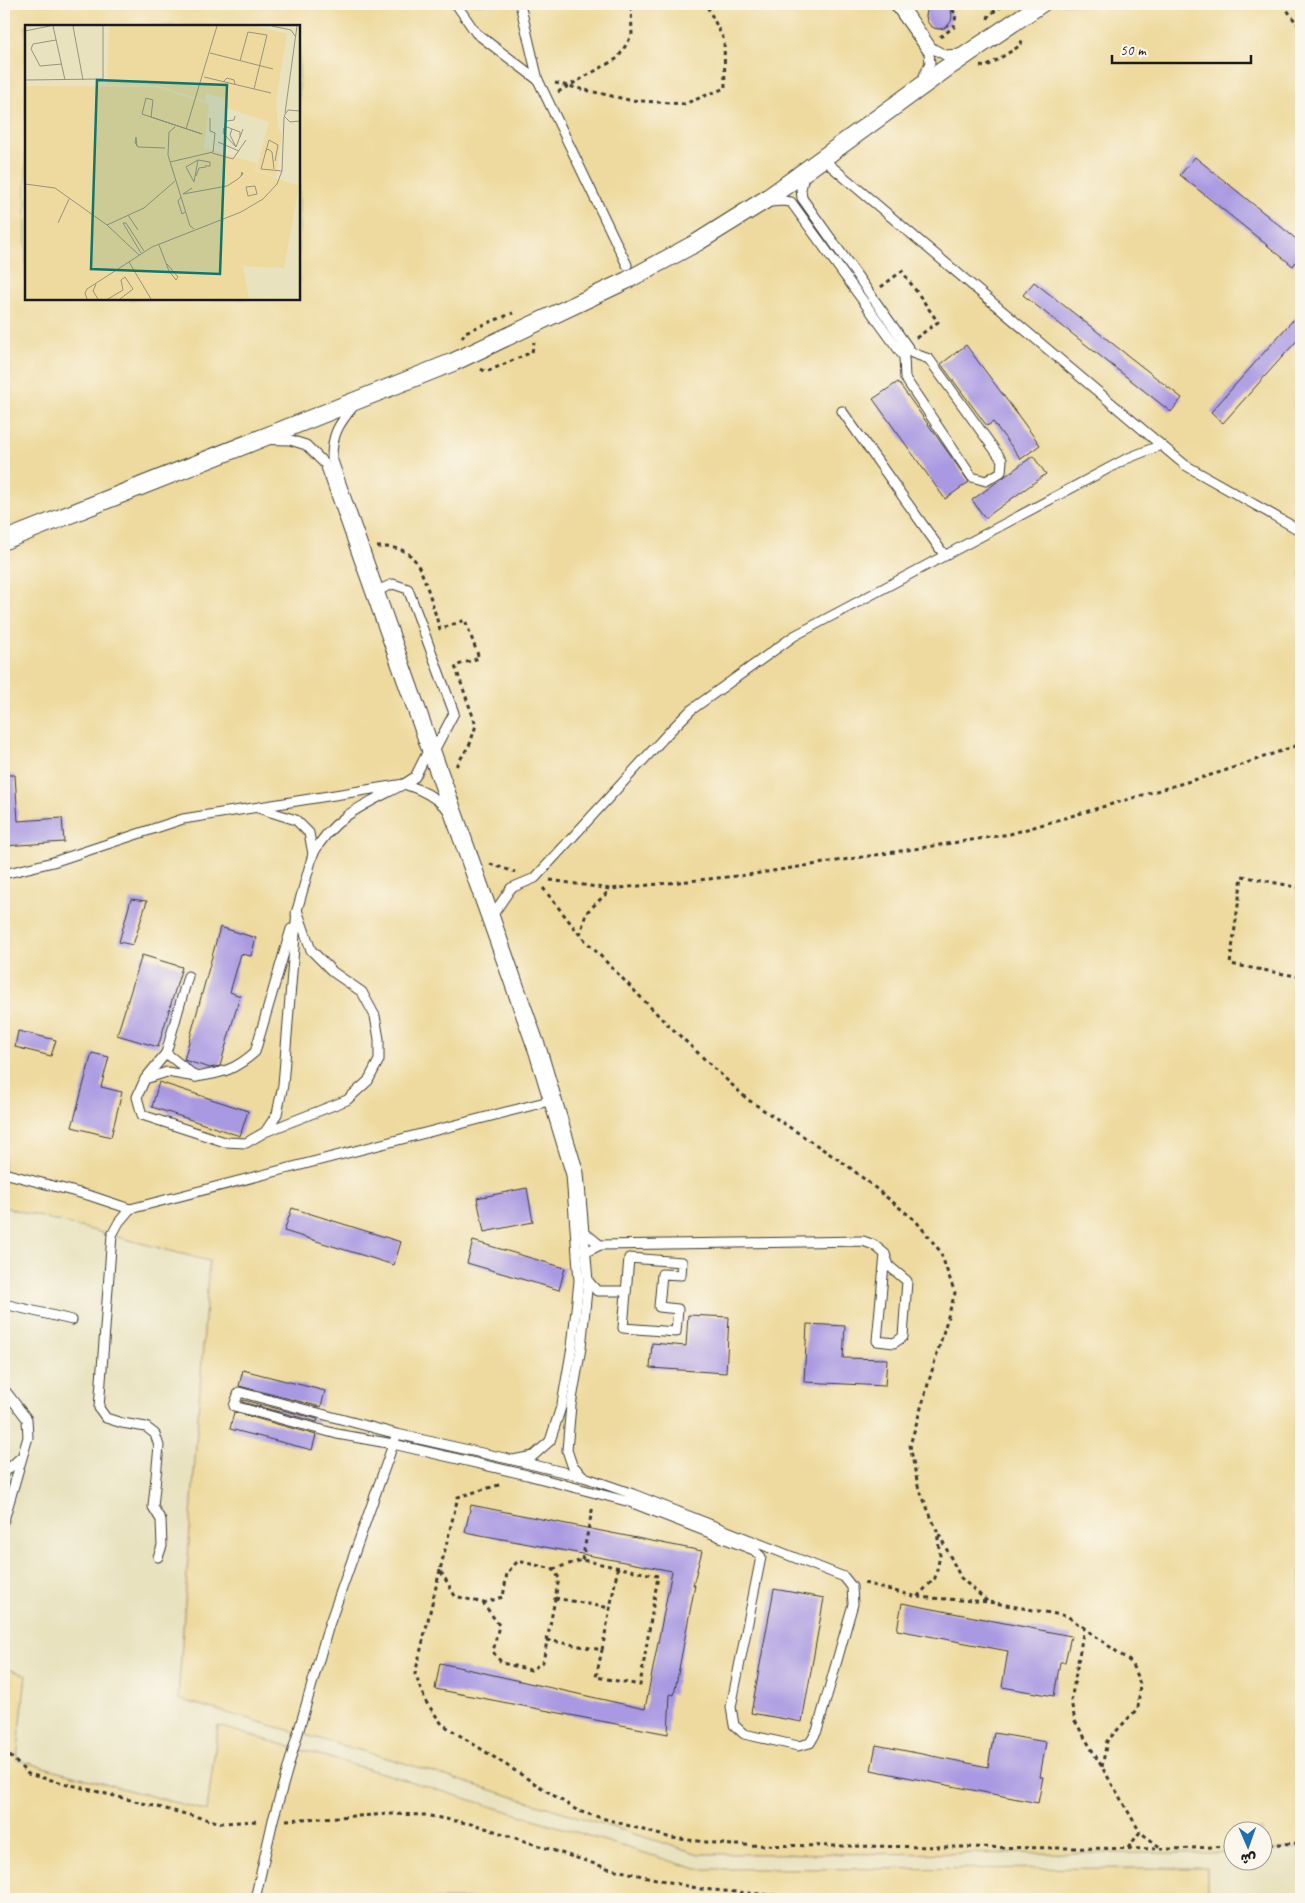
<svg xmlns="http://www.w3.org/2000/svg" width="1305" height="1903" font-family="Caveat,'Playpen Sans Arabic',sans-serif">
	<rect width="100%" height="100%" fill="#fbf7ec"/>
	<filter id="ink" filterUnits="userSpaceOnUse"><feTurbulence type="fractalNoise" baseFrequency=".02" numOctaves="2"/><feDisplacementMap in="SourceGraphic" scale="10" xChannelSelector="R" yChannelSelector="G"/><feConvolveMatrix kernelMatrix="1 2 1 2 8 2 1 2 1" color-interpolation-filters="sRGB"/></filter>
	<filter id="wash" filterUnits="userSpaceOnUse"><feTurbulence type="fractalNoise" baseFrequency=".0096" numOctaves="4" result="noise"/><feDisplacementMap in="SourceGraphic" scale="20" xChannelSelector="R" yChannelSelector="G"/><feGaussianBlur stdDeviation="1.12" result="paint"/><feColorMatrix in="noise" values="0 0 0 0 0 0 0 0 0 0 0 0 0 0 0 0 0 1.4 0 .05"/><feComposite in="paint" operator="in"/></filter>
	<g filter="url(#wash)">
		<rect width="100%" height="100%" fill="#e9e2bf"/>
		<g fill="#eeda9e" stroke="#857b5d" fill-rule="evenodd">
			<path d="M4,4H1301V1848L1263,1850L1262,1830H1232V1852L1210,1853L699,1854L394,1760L178,1699L209,1261L4,1207ZM26,26H299V299H26Z"/>
			<path d="M4,1668L26,1675L17,1760L207,1811L218,1726L389,1775L697,1869L1207,1868V1899H4Z"/>
		</g>
		<g id="blocks">
			<g fill="#a999e2">
				<circle cx="939" cy="16" r="13"/>
				<path d="M1195,157L1301,243V255L1293,266L1180,175Z"/>
				<path d="M1034,282L1182,398L1171,412L1023,295Z"/>
				<path d="M1301,311V336L1223,423L1211,412Z"/>
				<path d="M966,345L1040,445L1021,459L993,422L987,426L941,364Z"/>
				<path d="M898,382L969,482L945,499L873,399Z"/>
				<path d="M1033,456L1046,474L985,518L972,500Z"/>
				<path d="M4,775H15L18,821L62,818L64,842L4,846Z"/>
				<path d="M131,899L147,901L133,945L119,942Z"/>
				<path d="M220,927L256,938L251,956L241,954L230,992L240,996L220,1066L210,1068L184,1060Z"/>
				<path d="M142,955L182,967L158,1047L117,1035Z"/>
				<path d="M18,1031L56,1040L51,1056L15,1047Z"/>
				<path d="M92,1053L109,1057L101,1087L122,1092L111,1137L72,1127Z"/>
				<path d="M159,1082L248,1111L240,1136L152,1107Z"/>
				<path d="M527,1188L533,1222L484,1232L477,1198Z"/>
				<path d="M292,1208L401,1242L394,1265L284,1231Z"/>
				<path d="M473,1241L565,1268L559,1290L467,1263Z"/>
				<path d="M688,1315L729,1317L726,1373L650,1368L652,1343L686,1346Z"/>
				<path d="M807,1324L845,1326L843,1358L887,1359L885,1386L804,1382Z"/>
				<path d="M243,1370L325,1391L321,1407L239,1386Z"/>
				<path d="M243,1400L318,1419L317,1422L242,1402Z"/>
				<path d="M234,1412L316,1435L312,1450L230,1429Z"/>
				<path d="M471,1505L702,1551L693,1585H695L674,1695L670,1694L668,1734L435,1689L440,1663L645,1709L672,1571L465,1532Z"/>
				<path d="M774,1589L824,1598L802,1722L751,1713Z"/>
				<path d="M902,1603L1071,1636L1065,1662H1060L1054,1696L1002,1687L1008,1651L897,1630Z"/>
				<path d="M994,1733L1046,1742L1040,1777H1043L1038,1803L871,1770L876,1745L988,1767Z"/>
			</g>
		</g>
	</g>
	<g filter="url(#ink)">
		<use href="#blocks" fill-opacity="0" stroke="#3b3a34" stroke-width="1"/>
		<g fill="none" stroke-linecap="round" stroke-linejoin="round">
			<defs>
				<g id="service">
					<path d="M456,4L476,33L538,80"/>
					<path d="M520,4L538,80L627,265"/>
					<path d="M894,4L929,53L930,63L923,78"/>
					<path d="M902,4L932,48L945,55L960,54"/>
					<path d="M825,161L1161,445"/>
					<path d="M770,202L783,201L791,202L904,357L905,378L972,477L986,481L1001,472L1002,460L929,359L912,353L802,198L801,189L804,176"/>
					<path d="M352,408C338,425 332,435 332,458L542,1050L579,1173L588,1281L581,1348L571,1405L567,1450L572,1465L584,1477"/>
					<path d="M842,411L945,556"/>
					<path d="M249,439L290,440L306,445L325,464L534,1053L571,1175L579,1281L572,1347L562,1404L550,1441L533,1456L513,1460L397,1434L239,1392L234,1406L337,1434L393,1444L527,1475L630,1502L754,1550L761,1557L731,1707L734,1725L744,1734L798,1746L810,1743L817,1731L853,1604L852,1587L844,1577L633,1494L584,1477L513,1460"/>
					<path d="M4,536L452,358L625,277L695,239L765,195L942,66L1034,4"/>
					<path d="M4,545L455,366L628,284L699,246L770,202L947,73L1048,4"/>
					<path d="M378,594L379,590L393,584L408,589L454,713L435,749L427,753L415,777L404,784C420,789 433,795 445,807"/>
					<path d="M258,808L296,820L309,833L313,854L296,914"/>
					<path d="M4,874L53,862L183,819L404,784C367,804 334,815 313,854"/>
					<path d="M494,913L511,888L535,878L671,730L691,710L794,636L1126,459L1161,445L1185,465L1301,531"/>
					<path d="M166,1053L188,976"/>
					<path d="M196,1077L167,1072L145,1079L137,1097L142,1115L225,1142L246,1143L265,1132L277,1114L283,1085L297,910L311,950L333,972L362,992L375,1016L379,1039V1060L368,1081L347,1100L265,1132"/>
					<path d="M145,1079L166,1053L196,1077C222,1073 235,1070 255,1052L291,929"/>
					<path d="M4,1173L91,1196L130,1209"/>
					<path d="M584,1232L600,1245L586,1252"/>
					<path d="M600,1245L863,1241L874,1245L885,1254L889,1266L907,1281L903,1337L894,1343L877,1341L885,1254"/>
					<path d="M629,1258L682,1262L681,1275L662,1274L659,1307L678,1309L676,1332L623,1328Z"/>
					<path d="M588,1281L597,1291H626"/>
					<path d="M4,1304L72,1320"/>
					<path d="M4,1389L27,1419L28,1437L4,1520"/>
					<path d="M4,1473L20,1458"/>
					<path d="M158,1557L162,1546L161,1520L153,1507L159,1446L155,1434L146,1427L122,1423L106,1418L99,1408L112,1235L119,1222L130,1209L549,1101"/>
					<path d="M255,1899L273,1820L329,1625L395,1439"/>
				</g>
			</defs>
			<use href="#service" stroke="#3b3a34" stroke-width="11"/>
			<g stroke="#3b3a34" stroke-width="3" stroke-dasharray="4 4" stroke-linecap="butt">
				<path d="M1283,4L1297,24L1301,21"/>
				<path d="M4,6L9,4"/>
				<path d="M988,19L989,15L1005,4"/>
				<path d="M940,37L954,27L956,15L950,6L953,4"/>
				<path d="M980,66L986,67L1021,45L1022,38"/>
				<path d="M555,83L629,100L684,104L725,88L724,40L706,4"/>
				<path d="M558,92L618,58L632,35L631,4"/>
				<path d="M881,287L902,271L938,322L916,338"/>
				<path d="M462,338L465,332L513,313"/>
				<path d="M481,369L486,372L532,352L534,342"/>
				<path d="M377,547C389,547 401,547 411,556C424,567 434,612 440,629L465,620L479,658L455,666L476,725L470,744L456,766"/>
				<path d="M490,864L515,872"/>
				<path d="M550,880L610,889L747,875L1010,834L1221,772L1301,744"/>
				<path d="M543,888L580,935L662,1019L747,1099L848,1166L916,1221L940,1251L955,1293L910,1445L918,1486L937,1531L940,1556L935,1578L917,1597"/>
				<path d="M1301,888L1242,876L1230,964L1301,977"/>
				<path d="M580,935L586,913L610,890"/>
				<path d="M939,1534L961,1578L988,1602"/>
				<path d="M582,1560L593,1506"/>
				<path d="M553,1569L582,1560L658,1576L640,1685L596,1677L602,1650"/>
				<path d="M440,1570L415,1674L426,1702L442,1724L578,1811L671,1838L733,1845L1173,1849L1232,1846"/>
				<path d="M864,1583L917,1597L989,1602L1067,1616L1084,1628"/>
				<path d="M555,1598L610,1608"/>
				<path d="M483,1603L503,1597L507,1573L518,1561L553,1569L559,1578L543,1662L531,1670L502,1663L493,1652L499,1625L483,1603L455,1596L440,1570L458,1497L502,1484"/>
				<path d="M547,1640L602,1650L618,1567"/>
				<path d="M4,1750L28,1774L221,1823L259,1821"/>
				<path d="M1102,1767L1107,1741L1138,1708L1140,1684L1131,1662L1084,1628L1071,1701L1075,1721L1140,1832"/>
				<path d="M286,1820L391,1814L425,1815L476,1825L607,1868L701,1889L819,1899"/>
				<path d="M1262,1845L1301,1843"/>
				<path d="M1128,1848L1140,1832L1161,1848"/>
				<path d="M851,1899H1052"/>
			</g>
			<use href="#service" stroke="#fff" stroke-width="9"/>
		</g>
	</g>
	<g transform="translate(25 25)">
		<rect width="275" height="275" fill="#e9e2bf"/>
		<path d="M84,1H231L262,9L251,75L253,102L257,109L251,152L231,145L244,97L199,82L200,74L181,68L180,76L133,61L82,59ZM0,61L132,62L184,79L179,123L232,138L230,146L274,161L259,243L218,241L224,274H0Z" fill="#eeda9e"/>
		<path fill="none" stroke="#97937e" stroke-width="1" d="M28,1L40,55M48,1L58,55M247,1L266,5L270,11M0,6L25,1M31,15L8,19L6,24L15,41L37,39M185,28L248,44M215,36L223,7L242,10L229,64M179,52L246,68M0,55L78,54V1M198,57L202,53L209,55L210,59M121,73L128,75L126,92L177,109L117,89ZM275,86L263,85L259,91L265,97L275,96M260,88L272,1M150,102L144,107L143,130L165,201L169,204M161,104L192,1M198,104L202,102L215,107V112M207,104L205,110L211,122L198,108L201,96L209,95L210,91M193,117L214,126M112,121L111,112L110,118L112,120V121L113,122H114L140,123M211,122L218,104M240,127L243,124L247,127L249,144M187,128L208,134L221,115M173,135L161,142L169,157L173,135L185,137V141H180M250,136L253,120L244,115L236,144L257,146M145,137L188,127L190,108L185,106V93M171,151L174,143L181,142M0,159L30,163L82,200L119,183L150,156M230,161L232,169L223,171L221,162ZM167,163L158,169L202,161L213,154L218,149L217,147L216,151M156,172L153,176L157,189L160,187M103,190L113,205M33,198L44,174M82,200L114,230M134,220L144,246L151,255L153,252L142,239M116,228L98,198H101L119,226M104,237L126,274M71,259L68,266L73,274M62,274L60,268L62,264L127,222L216,187L238,174L252,159L257,146L259,92M83,274L98,265L96,255L100,252L108,264L95,274"/>
		<path fill="#0f766e" fill-opacity="0.15" stroke="#0f766e" stroke-width="2.5" d="M72,55L202,60L195,249L66,244Z"/>
		<rect width="275" height="275" fill="none" stroke="#1c1c1c" stroke-width="2.5"/>
	</g>
	<rect width="1305" height="1903" fill="none" stroke="#fbf7ec" stroke-width="20"/>
	<g transform="translate(1248 1846) rotate(178)"><circle r="24" fill="#fbf7ec" stroke="#a29f99"/>
	<path d="M0-4L9 19L0 12L-9 19Z" fill="#1f6fb2"/>
	<text y="-8" font-size="14" font-weight="bold" text-anchor="middle" fill="#1c1c1c">ش</text>
	</g>
	<path d="M1112 55v8h139v-8" fill="none" stroke="#1c1c1c" stroke-width="2.5"/>
	<text x="1120" y="55" font-size="15" fill="#1c1c1c" stroke="#fbf7ec" stroke-width="4" paint-order="stroke">50 m</text>
</svg>
